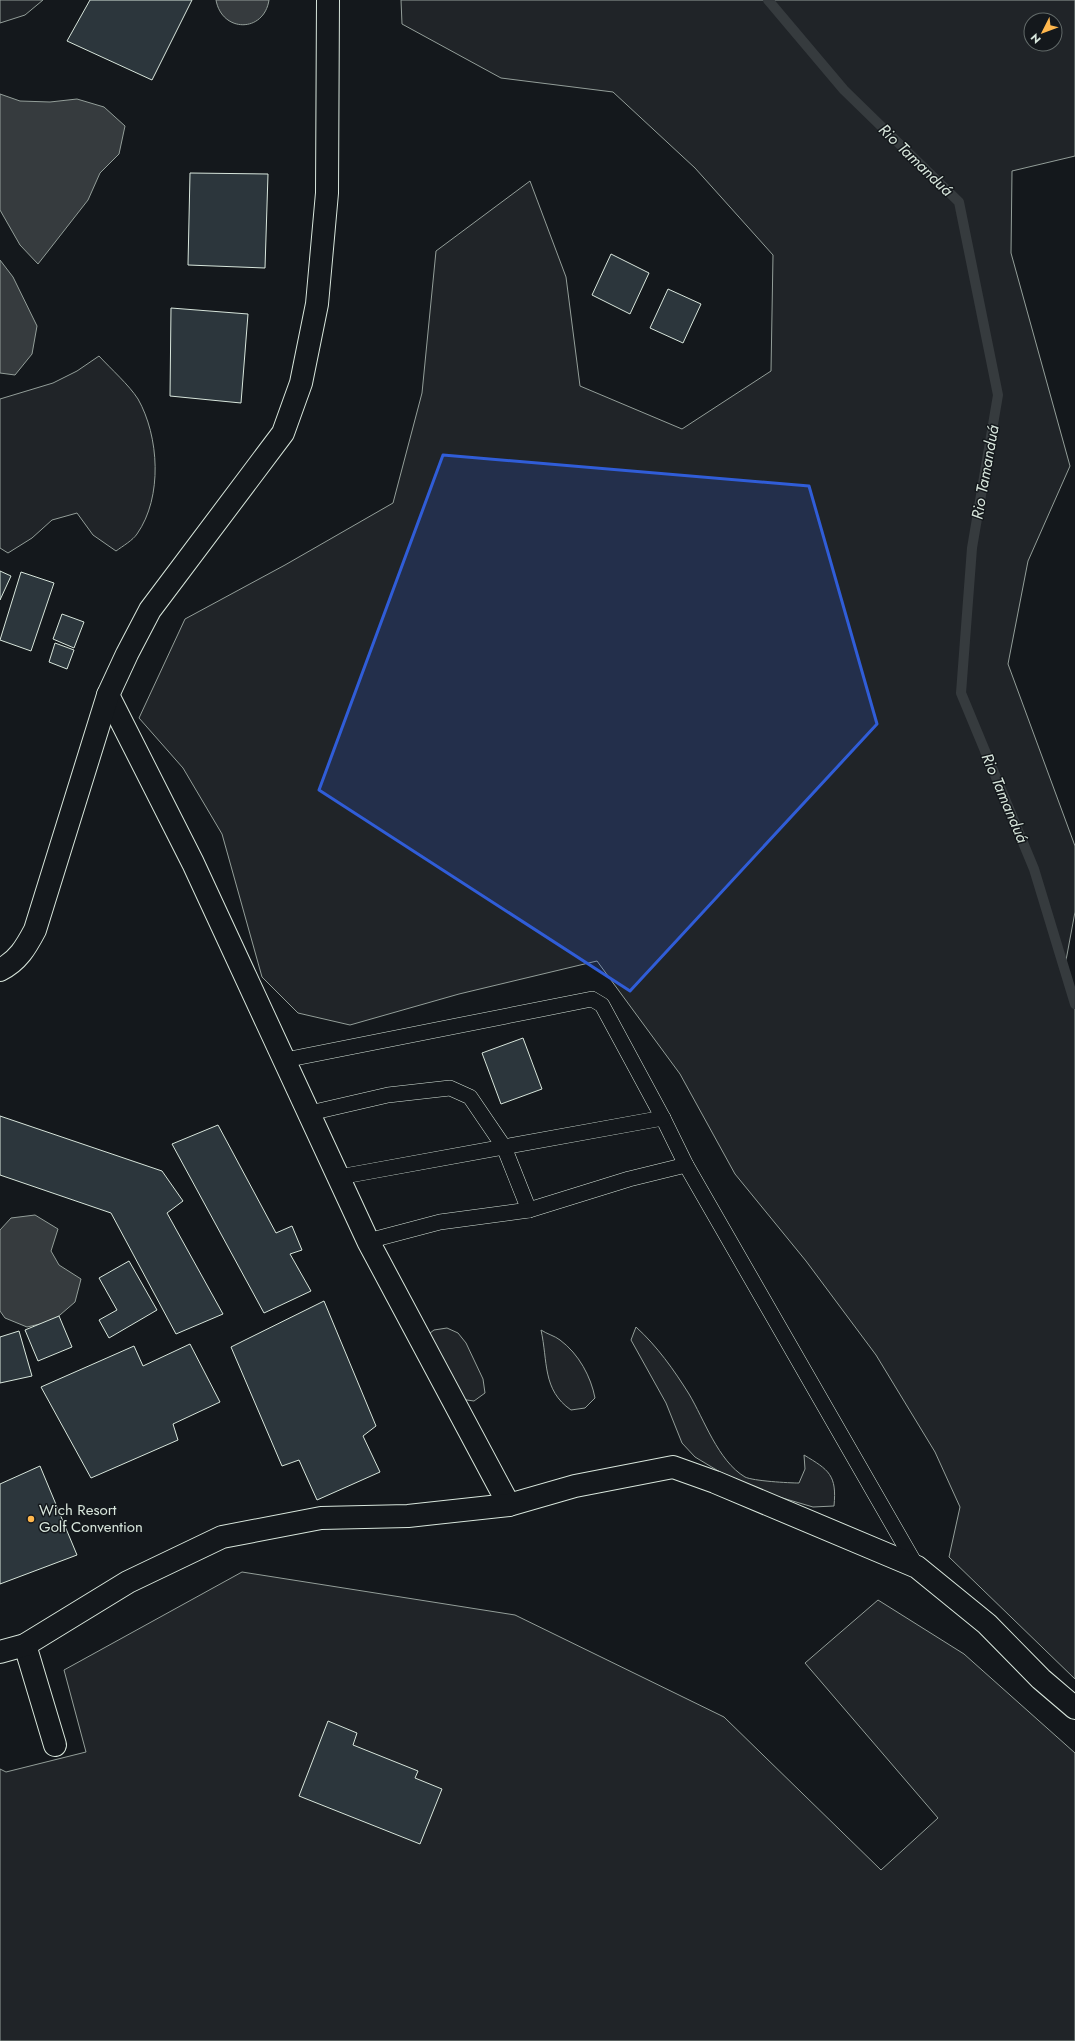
<svg xmlns="http://www.w3.org/2000/svg" width="1075" height="2041" font-family="Jost,sans-serif">
	<rect width="100%" height="100%" fill="#14181c"/>
	<g fill="#202428" stroke="#939e99" fill-rule="evenodd">
		<path d="M0,0H43L25,15L0,23Z"/>
		<path d="M401,0H1075V156L1012,171L1011,253L1070,466L1028,561L1008,664L1075,846V912L1064,971L1075,990V1679L949,1557L960,1507L935,1452L876,1355L806,1261L735,1174L680,1074L597,961L459,994L350,1025L298,1013L262,977L222,834L183,768L139,718L185,619L285,565L393,503L422,393L436,251L530,181L566,277L580,386L682,429L771,371L773,255L695,168L613,92L501,78L402,24ZM1031,20H1055V44H1031Z"/>
		<path d="M99,356C111,369 129,385 138,399C159,436 163,497 137,534C133,540 123,546 116,551L93,535L77,513L52,520L32,538L8,553L0,548V399L53,383L77,371Z"/>
		<path d="M636,1327C657,1346 674,1370 689,1394C704,1419 718,1461 745,1477C753,1481 789,1483 799,1483L805,1469L804,1455C829,1470 837,1475 834,1506L813,1507L769,1494L720,1472L695,1457L682,1443L666,1403L631,1340Z"/>
		<path d="M447,1328L458,1333L466,1343L483,1379L485,1393L474,1401L460,1399L426,1336L434,1330Z"/>
		<path d="M541,1330C547,1334 555,1336 560,1340C579,1354 591,1377 595,1398L585,1408L571,1410C542,1390 548,1361 541,1330Z"/>
		<path d="M242,1572L515,1615L724,1717L881,1870L938,1818L805,1663L878,1600L964,1654L1075,1753V2041H0V1769L6,1772L86,1752L64,1670Z"/>
	</g>
	<g fill="#363b3e" stroke="#939e99">
		<path d="M216,0H269C264,33 222,33 216,0Z"/>
		<path d="M0,94L20,101L50,102L77,99L104,107L125,126L119,154L100,173L88,200L38,264L20,245L0,210Z"/>
		<path d="M0,260L13,277L37,326L32,354L15,375L0,373Z"/>
		<path d="M35,1215L58,1229L51,1251L59,1265L81,1279L75,1302L53,1321L27,1327L5,1318L0,1311V1230L11,1218Z"/>
	</g>
	<g fill="none" stroke-linecap="round" stroke-linejoin="round">
		<path stroke="#363b3e" stroke-width="10" d="M768,0L844,90L959,202L998,395L972,548L961,693L1034,869L1075,1004"/>
	</g>
	<g fill="#2c363c" stroke="#d8e6dc">
		<path d="M90,0H192L152,80L67,41Z"/>
		<path d="M190,173L268,174L265,268L188,265Z"/>
		<path d="M611,254L649,273L630,314L592,295Z"/>
		<path d="M668,289L701,304L683,343L650,328Z"/>
		<path d="M171,308L248,314L241,403L170,396Z"/>
		<path d="M0,571L11,576L0,600Z"/>
		<path d="M21,572L54,583L31,651L0,640Z"/>
		<path d="M62,614L84,622L74,648L53,639Z"/>
		<path d="M55,643L74,650L67,669L49,662Z"/>
		<path d="M523,1038L542,1089L501,1104L482,1053Z"/>
		<path d="M0,1116L162,1171L183,1201L167,1213L223,1314L176,1334L111,1213L0,1175Z"/>
		<path d="M218,1125L276,1233L292,1226L302,1250L290,1254L311,1291L264,1313L172,1144Z"/>
		<path d="M129,1261L157,1310L109,1338L99,1320L117,1310L99,1278Z"/>
		<path d="M324,1301L376,1426L363,1436L380,1472L317,1500L299,1460L282,1466L231,1347Z"/>
		<path d="M59,1316L72,1347L38,1361L25,1330Z"/>
		<path d="M19,1331L32,1376L0,1383V1337Z"/>
		<path d="M190,1344L220,1402L173,1424L178,1440L91,1478L41,1387L134,1346L143,1366Z"/>
		<path d="M40,1466L77,1555L0,1584V1484Z"/>
		<path d="M328,1721L357,1733L353,1745L418,1771L415,1778L442,1789L420,1844L299,1796Z"/>
	</g>
	<g fill="none" stroke-linecap="round" stroke-linejoin="round">
		<defs>
			<g id="service">
				<path d="M285,1060L592,999L602,1005L663,1118L686,1165L917,1567"/>
				<path d="M310,1113L388,1095L450,1088L470,1097L504,1147L529,1210"/>
				<path d="M339,1177L663,1118"/>
				<path d="M368,1241L440,1222L529,1210L629,1179L686,1165"/>
			</g>
			<g id="minor">
				<path d="M108,695L193,863L368,1241L509,1505"/>
				<path d="M0,970C18,961 26,947 35,930L108,695L127,654L150,610L283,433L301,383L317,304L327,193L328,0"/>
				<path d="M25,1645L55,1745"/>
				<path d="M0,1652L25,1645L128,1582L222,1537L321,1518L408,1516L509,1505L575,1486L673,1467L715,1482L917,1567L987,1624L1041,1679L1075,1708"/>
			</g>
		</defs>
		<use href="#service" stroke="#d8e6dc" stroke-width="16"/>
		<use href="#minor" stroke="#d8e6dc" stroke-width="24"/>
		<use href="#service" stroke="#14181c" stroke-width="15"/>
		<use href="#minor" stroke="#14181c" stroke-width="22"/>
	</g>
	<path fill="#305dd8" fill-opacity="0.2" stroke="#305dd8" stroke-width="3" stroke-linejoin="round" d="M443,455L809,486L877,724L630,991L319,790Z"/>
	<circle fill="#ffb74d" stroke="#14181c" stroke-width="1.5" cx="31" cy="1519" r="4"/>
	<g text-anchor="middle" dominant-baseline="central" stroke-width="3" stroke-linejoin="round" paint-order="stroke">
		<g font-size="15" fill="#d8e6dc" stroke="#14181c" text-anchor="start">
			<text x="39" y="1510">Wich Resort<tspan x="39" dy="17">Golf Convention</tspan></text>
		</g>
		<g font-size="16" font-style="italic" fill="#d8e6dc" stroke="#14181c">
			<text transform="translate(916 160) rotate(44)">Rio Tamanduá</text>
			<text transform="translate(985 472) rotate(-80)">Rio Tamanduá</text>
			<text transform="translate(1005 798) rotate(67)">Rio Tamanduá</text>
		</g>
	</g>
	<g transform="translate(1043 32) rotate(228)"><circle r="19" fill="#14181c" stroke="#626a69"/>
	<path d="M0-3L7 15L0 10L-7 15Z" fill="#ffb74d"/>
	<text y="-6" font-size="11" font-weight="bold" text-anchor="middle" fill="#d8e6dc">N</text>
	</g>
</svg>
